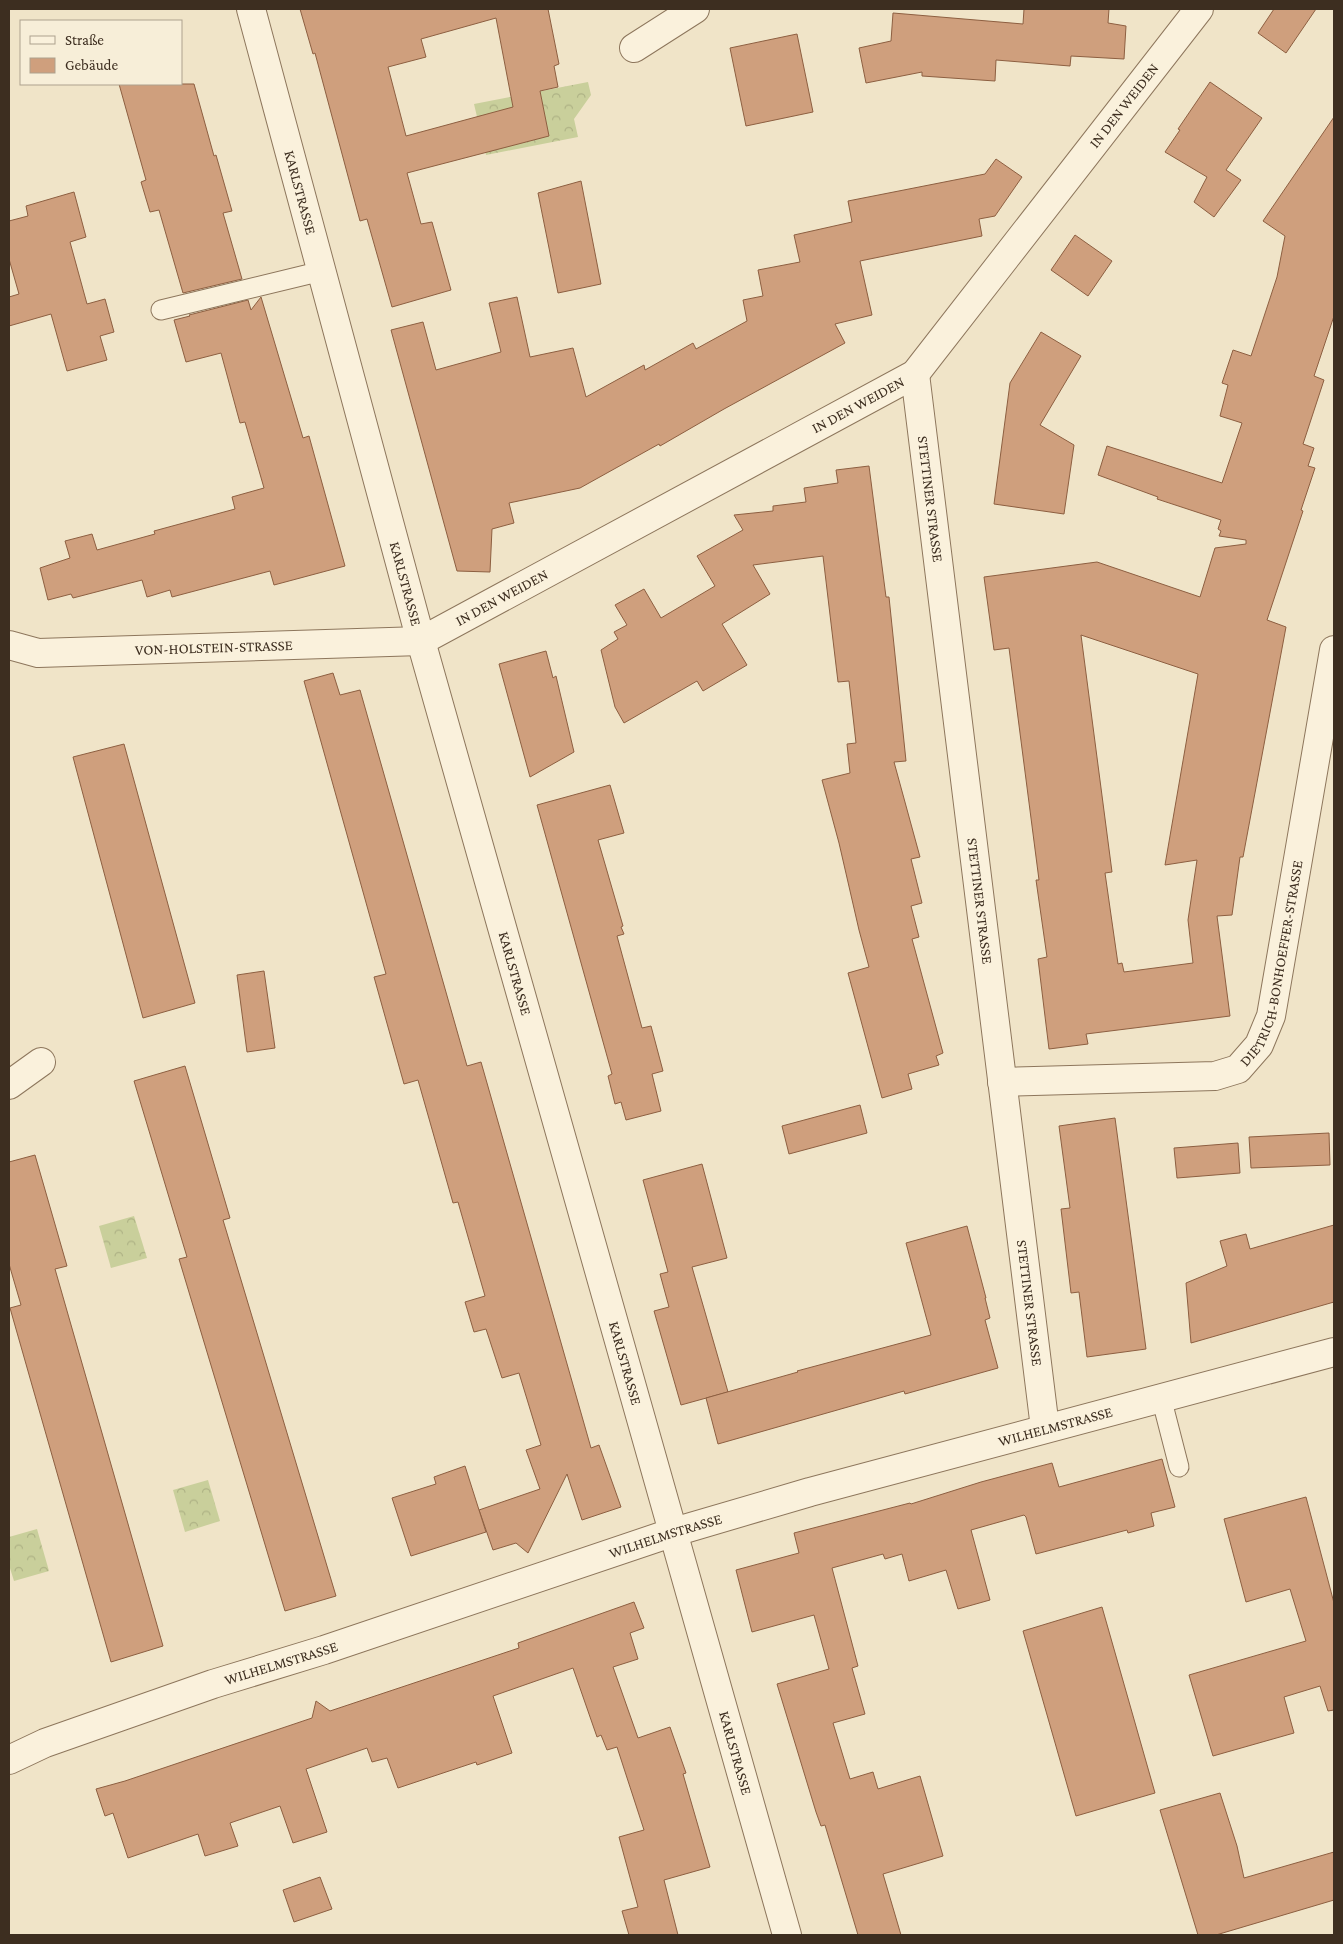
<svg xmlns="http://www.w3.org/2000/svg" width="1343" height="1944" font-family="'Crimson Pro',serif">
	<defs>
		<pattern id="forest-crowns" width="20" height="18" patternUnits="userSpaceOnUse" patternTransform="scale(1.25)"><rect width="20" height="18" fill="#c9cf9b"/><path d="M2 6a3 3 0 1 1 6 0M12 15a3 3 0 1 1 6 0" fill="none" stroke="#aeb285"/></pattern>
	</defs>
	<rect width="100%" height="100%" fill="#f0e4c8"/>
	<g fill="url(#forest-crowns)">
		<path d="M588,82L591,95L574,119L578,137L486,155L474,104Z"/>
		<path d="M134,1216L147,1258L111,1268L99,1226Z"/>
		<path d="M208,1480L220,1521L185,1532L173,1490Z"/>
		<path d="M37,1529L49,1571L14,1581L9,1565V1537Z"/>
	</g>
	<g fill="#cf9f7d" stroke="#8d5f41" fill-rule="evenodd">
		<path d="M300,9H548L559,64L554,66L558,87L540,91L549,136L407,173L421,224L432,222L451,290L392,307L367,219L360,221L315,53L313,54ZM496,18L513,107L406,136L388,67L426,57L421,39Z"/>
		<path d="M1024,9H1109L1108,23L1126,26L1124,59L1071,56L1070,66L996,60L995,81L922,76V72L866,83L859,48L891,41L893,13L1023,24Z"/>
		<path d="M1274,9H1316L1286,53L1258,33Z"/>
		<path d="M797,34L813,112L746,126L730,48Z"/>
		<path d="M1210,82L1262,118L1226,170L1241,180L1214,217L1194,202L1207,177L1165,152L1180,130L1178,129Z"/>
		<path d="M119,84H194L214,156L216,155L232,211L223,213L242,279L183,293L159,210L150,212L141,182L146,180Z"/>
		<path d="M1334,117V316L1314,376L1324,380L1303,444L1314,448L1308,466L1315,468L1301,510L1303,511L1267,620L1286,627L1243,857H1240L1232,915L1217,916L1230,1016L1086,1034L1088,1044L1049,1049L1038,959L1047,957L1036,880H1039L1009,648L994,650L984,577L1097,562L1200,597L1215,548L1246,544V540L1219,536L1221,531L1218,529L1221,520L1157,499L1158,497L1098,475L1107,446L1222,483L1242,423L1220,416L1228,385L1222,383L1233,350L1251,356L1277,277L1285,236L1263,221ZM1081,635L1198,674L1165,865L1197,860L1188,920L1193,963L1124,972L1122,963L1118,964L1105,873L1112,872Z"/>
		<path d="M996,159L1022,177L995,216L979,219L982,236L860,261L872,315L835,324L845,343L724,409L660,446L659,444L580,488L509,503L514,523L492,529L490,572L457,571L391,330L423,322L436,370L501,352L489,303L517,297L530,357L573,348L586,397L644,365L645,370L693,343L696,349L747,321L743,300L763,296L758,270L800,262L794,235L852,222L848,201L985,174Z"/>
		<path d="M581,181L601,284L558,293L538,193Z"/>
		<path d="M74,192L86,237L70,242L87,304L105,299L114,332L100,336L107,360L67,371L51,314L9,326V297L19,294L9,259V221L28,216L26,206Z"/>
		<path d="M1075,235L1112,261L1088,296L1051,270Z"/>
		<path d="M261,297L303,438L309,436L345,566L274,585L270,571L172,597L170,590L147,597L142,580L73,598L71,594L48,600L40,568L70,558L65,541L92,534L97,550L155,534L154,531L235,509L232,497L264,488L245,422L240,423L221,353L186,362L174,320L190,316L189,315L248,300L251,310Z"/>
		<path d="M1041,332L1081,356L1040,425L1074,445L1064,514L994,504L1010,383Z"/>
		<path d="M869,466L886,597H889L906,761L894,762L920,857L911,859L922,903L911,906L919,937L912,939L943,1053L936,1056L939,1065L908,1074L912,1089L882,1098L848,973L869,967L859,930L839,843L822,780L850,773L847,744L856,743L849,681L838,682L823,556L753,565L770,594L722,624L747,665L703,691L697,681L624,723L615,707L601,650L618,639L614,632L627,625L615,605L644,589L661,618L715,586L697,556L743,530L734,515L773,511V506L806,502L804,488L838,483L836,470Z"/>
		<path d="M546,651L553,678L556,676L574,752L530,777L499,664Z"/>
		<path d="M333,673L340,695L360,690L467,1066L481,1062L591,1448L599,1445L621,1507L582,1520L567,1474L528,1553L516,1543L493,1550L479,1510L540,1489L526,1450L541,1445L519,1373L502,1378L486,1329L474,1332L465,1302L485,1296L458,1202L453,1203L418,1080L404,1084L374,977L386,974L304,681Z"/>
		<path d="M124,744L195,1003L143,1018L73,757Z"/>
		<path d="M610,785L624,833L598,840L623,926L621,927L624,934L617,936L642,1028L651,1026L663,1071L652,1074L661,1111L626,1120L621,1102L615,1104L608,1076L612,1074L537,805Z"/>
		<path d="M264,971L275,1048L247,1052L237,975Z"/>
		<path d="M185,1066L230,1218L223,1220L336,1596L285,1611L179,1259L187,1257L134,1081Z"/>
		<path d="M860,1105L867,1133L789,1154L782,1126Z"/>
		<path d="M1115,1118L1146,1349L1087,1357L1079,1292L1071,1293L1061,1209L1070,1208L1059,1126Z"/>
		<path d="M1329,1133L1330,1165L1251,1168L1249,1137Z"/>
		<path d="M1238,1143L1240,1173L1177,1178L1174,1148Z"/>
		<path d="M35,1155L67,1266L55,1269L163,1646L111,1662L10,1308L21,1305L9,1264V1162Z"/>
		<path d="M702,1164L727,1258L692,1267L728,1392L681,1405L654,1311L669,1307L660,1274L668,1272L643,1180Z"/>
		<path d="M1334,1225V1302L1191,1343L1186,1283L1227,1266L1220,1241L1246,1234L1250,1249Z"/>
		<path d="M967,1226L986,1298H985L990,1318L985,1320L998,1368L905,1394L904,1391L718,1444L706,1398L798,1372L797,1371L931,1335L906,1243Z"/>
		<path d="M1162,1459L1175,1507L1151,1513L1154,1526L1128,1533L1127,1530L1036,1554L1026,1517L1024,1515L971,1530L990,1600L958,1609L946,1570L909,1581L902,1554L885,1559L883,1554L832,1568L858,1666L852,1668L865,1714L833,1723L850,1779L873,1772L878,1789L920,1776L943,1856L883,1874L901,1935H858L825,1825L821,1826L816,1812L777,1684L829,1669L814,1615L752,1632L736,1570L799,1553L794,1533L910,1503L911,1504L981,1482L1052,1463L1059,1487Z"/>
		<path d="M465,1466L486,1532L411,1556L392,1498L436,1484L434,1477Z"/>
		<path d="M1306,1497L1334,1603V1710L1328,1711L1320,1686L1284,1697L1294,1733L1213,1756L1189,1675L1306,1641L1290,1589L1246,1602L1224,1519Z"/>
		<path d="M634,1602L644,1628L630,1633L638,1659L613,1667L638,1738L670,1727L686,1773L683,1774L710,1867L664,1880L678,1935H629L622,1911L638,1907L619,1837L644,1830L617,1747L607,1750L601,1735L597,1737L573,1668L493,1696L512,1753L477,1765L476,1762L398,1788L387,1758L372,1762L367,1748L306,1769L327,1832L293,1843L280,1806L230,1823L238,1846L205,1856L198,1834L128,1858L113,1813L105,1816L96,1789L125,1781L312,1718L316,1701L330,1711L519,1648L518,1643Z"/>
		<path d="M1102,1607L1155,1793L1076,1816L1023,1631Z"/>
		<path d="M1220,1793L1237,1846L1244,1878L1334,1852V1900L1216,1935H1198L1160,1810Z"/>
		<path d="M320,1877L332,1909L294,1922L283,1890Z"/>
	</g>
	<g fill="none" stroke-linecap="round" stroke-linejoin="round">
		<defs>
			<g id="lane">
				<path d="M161,310L322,271"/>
				<path d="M1161,1397L1179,1467"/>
			</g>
			<g id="street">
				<path id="s1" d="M251,9L421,641L787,1935"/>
				<path d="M634,48L695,9"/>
				<path id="s2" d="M915,374L1045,1428"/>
				<path id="s3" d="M9,645L38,653L421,641L915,374L1199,9"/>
				<path id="s4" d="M1002,1082L1215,1076L1238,1069L1259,1045L1271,1016L1334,650"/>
				<path d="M9,1085L41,1062"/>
				<path id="s5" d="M9,1760L45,1743L213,1684L324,1650L674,1532L810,1492L1334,1352"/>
			</g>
		</defs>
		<use href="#lane" stroke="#8d765c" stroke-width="21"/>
		<use href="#street" stroke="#8d765c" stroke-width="30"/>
		<use href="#lane" stroke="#faf1dc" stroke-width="19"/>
		<use href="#street" stroke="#faf1dc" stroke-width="28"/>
	</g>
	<g text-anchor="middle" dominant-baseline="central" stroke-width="4.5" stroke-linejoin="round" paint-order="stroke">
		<g font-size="15" fill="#3d2e20" stroke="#f7eed8">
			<text stroke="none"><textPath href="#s3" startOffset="1315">IN DEN WEIDEN</textPath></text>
			<text stroke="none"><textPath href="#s1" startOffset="190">KARLSTRASSE</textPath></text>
			<text stroke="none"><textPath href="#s3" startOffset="910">IN DEN WEIDEN</textPath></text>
			<text stroke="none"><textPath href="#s2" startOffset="126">STETTINER STRASSE</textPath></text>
			<text stroke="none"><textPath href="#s1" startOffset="595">KARLSTRASSE</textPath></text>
			<text stroke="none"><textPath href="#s3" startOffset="505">IN DEN WEIDEN</textPath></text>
			<text stroke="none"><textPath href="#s3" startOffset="206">VON-HOLSTEIN-STRASSE</textPath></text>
			<text stroke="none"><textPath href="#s2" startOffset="531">STETTINER STRASSE</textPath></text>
			<text stroke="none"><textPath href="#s4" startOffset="351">DIETRICH-BONHOEFFER-STRASSE</textPath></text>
			<text stroke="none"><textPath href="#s1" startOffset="1000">KARLSTRASSE</textPath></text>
			<text stroke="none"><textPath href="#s2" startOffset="936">STETTINER STRASSE</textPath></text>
			<text stroke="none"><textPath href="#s1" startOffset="1405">KARLSTRASSE</textPath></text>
			<text stroke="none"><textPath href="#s5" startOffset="1099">WILHELMSTRASSE</textPath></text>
			<text stroke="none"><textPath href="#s5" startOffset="694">WILHELMSTRASSE</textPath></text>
			<text stroke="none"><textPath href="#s5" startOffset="289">WILHELMSTRASSE</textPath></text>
			<text stroke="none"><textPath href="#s1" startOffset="1810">KARLSTRASSE</textPath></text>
		</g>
	</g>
	<rect width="1343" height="1944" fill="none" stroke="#3d2e20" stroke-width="20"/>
	<rect x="20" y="20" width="162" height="65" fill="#f7eed8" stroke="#ada18e"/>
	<rect x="30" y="36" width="25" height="8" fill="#faf1dc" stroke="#ada18e"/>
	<text x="65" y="45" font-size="15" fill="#3d2e20">Straße</text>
	<rect x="30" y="58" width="25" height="15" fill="#cf9f7d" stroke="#ada18e"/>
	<text x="65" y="70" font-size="15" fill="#3d2e20">Gebäude</text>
</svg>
